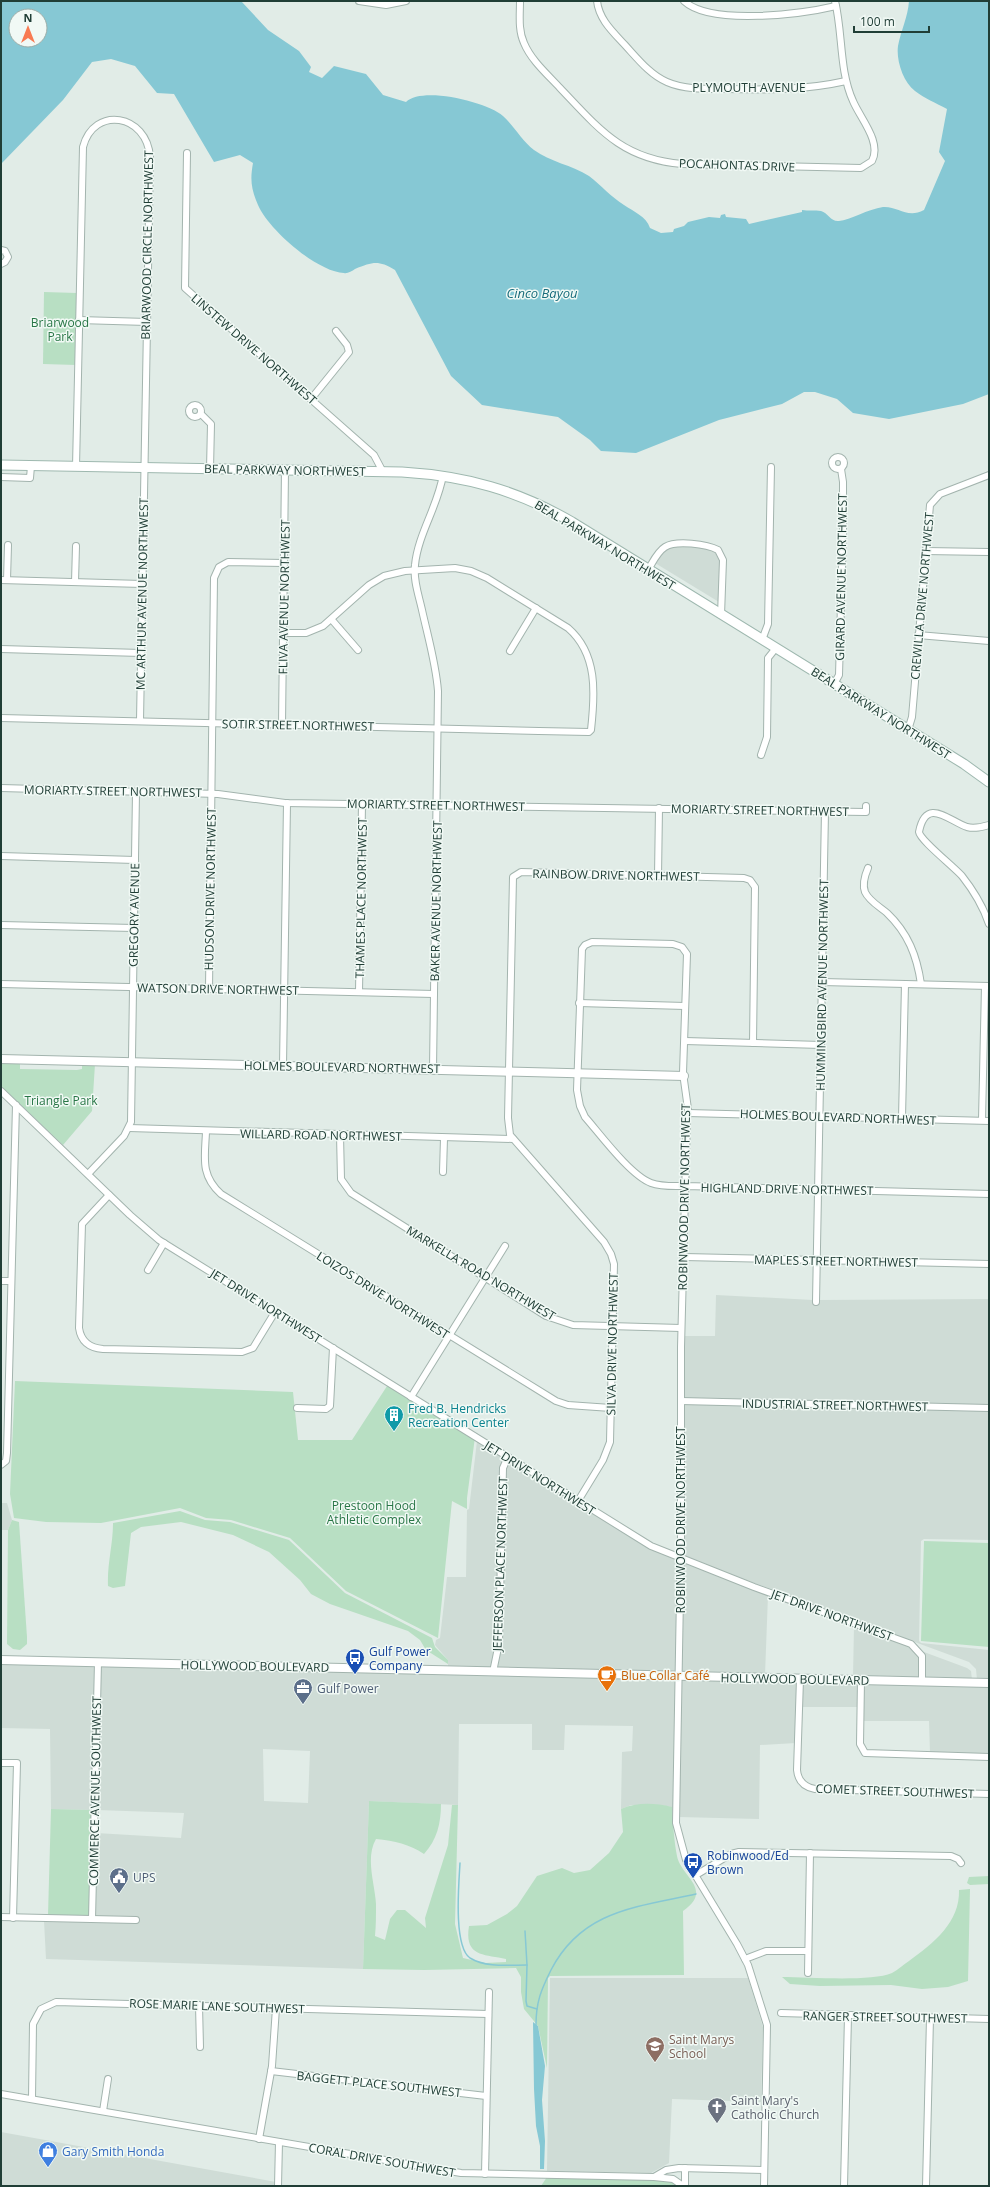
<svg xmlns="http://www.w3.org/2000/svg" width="990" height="2187" font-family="'Open Sans',sans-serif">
	<rect width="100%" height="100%" fill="#e1ece7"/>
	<g fill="#cfdcd6" fill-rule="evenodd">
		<path d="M673,547H700L716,552L720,560L719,602L655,563L661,553Z"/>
		<path d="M716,1295L813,1300V1305H818V1300L989,1299V1405L683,1398L684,1336H715Z"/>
		<path d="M683,1404L989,1411V1540L924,1539L921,1541L919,1641L921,1643L989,1650V1680H977L976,1669L969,1662L684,1557Z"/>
		<path d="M477,1441L504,1458L497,1643L491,1669L448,1668V1660L435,1645L436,1640L440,1638L447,1577H466L467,1510L469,1509Z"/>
		<path d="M509,1461L644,1546L679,1561L676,1673L497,1669L502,1643L506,1468Z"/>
		<path d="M1,1503H7L12,1520L8,1530H1Z"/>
		<path d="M684,1563L768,1595L765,1675L681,1673Z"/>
		<path d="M854,1626L967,1668L971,1671L972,1680L853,1677Z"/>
		<path d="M1,1663L96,1665L92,1810L51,1809L50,1729L1,1728Z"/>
		<path d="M101,1665L676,1679L674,1817L671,1807L661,1805H631L621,1809L622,1752L632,1751L633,1726L565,1725L564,1750H532V1724H459L458,1805L369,1801L363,1969L46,1959L44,1921L138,1923V1918L94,1917L96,1833L181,1838L184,1813L97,1810ZM263,1749L310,1751L308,1803L264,1801Z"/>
		<path d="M681,1679L797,1682L796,1743L760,1745L759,1819L679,1817Z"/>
		<path d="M802,1682L859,1683L858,1707H802Z"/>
		<path d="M864,1683L989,1686V1754L930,1753L929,1721H863Z"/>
		<path d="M550,1978H748L763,2027L761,2102L672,2099L669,2163L651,2173L547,2171Z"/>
		<path d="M1,2132L276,2182V2186H1Z"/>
	</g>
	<g fill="#b8dfc3">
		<path d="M44,292L77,293L76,365L43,364Z"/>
		<path d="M1,1062L20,1063V1069L77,1070L82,1069V1064H95L92,1111L63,1145L1,1086Z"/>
		<path d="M15,1381L293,1392L298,1440H352L389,1383L475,1437L467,1498V1509L452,1501L438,1638L346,1591L290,1538L231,1520L206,1518L180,1508L101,1523L46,1522L14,1518L10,1494Z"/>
		<path d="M180,1511L205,1520L230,1522L289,1540L345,1593L432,1638L435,1647L448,1660V1664L426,1650L420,1640L408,1631L330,1604L311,1594L300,1580L269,1552L233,1535L181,1522L141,1527L131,1533L125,1586L113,1588L108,1586C107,1564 113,1545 113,1523Z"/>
		<path d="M12,1520L19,1522L27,1637V1644L20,1650L13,1649L7,1644L8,1530Z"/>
		<path d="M924,1541L989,1543V1647L921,1641Z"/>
		<path d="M369,1801L441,1804C441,1823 437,1840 424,1854C409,1844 395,1841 376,1839C365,1858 375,1884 376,1904C376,1915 376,1926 375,1936L385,1940L390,1919L397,1910H405L426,1928L425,1918L448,1845L452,1805H458L455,1924L463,1958L485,1963L506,1962V1959C484,1954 464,1957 469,1926L487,1925L507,1914L517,1906L537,1876L562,1868L574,1873L590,1870L609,1853L623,1832L621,1809C637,1802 655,1803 672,1807C673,1823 674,1841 677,1856C681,1877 714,1889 683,1911L684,1975L550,1976L548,1978L547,2068L538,2026L524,2009L521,1992V1977L516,1968L424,1970L363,1969Z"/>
		<path d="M51,1809L92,1810L89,1916L48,1915Z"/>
		<path d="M989,1876V1884L970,1885L967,1883L969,1877Z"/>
		<path d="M970,1889L968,1981L948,1987L922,1989L891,1985L820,1986L790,1984L782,1977C808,1977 871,1982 892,1973C898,1970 904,1964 909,1961C934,1943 960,1922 959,1890Z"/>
		<path d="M547,2177L667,2179L673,2181L678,2186H541Z"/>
	</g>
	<g fill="#86c8d4" fill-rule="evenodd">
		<path d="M1,1H241L268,30L299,51L311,67L309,72L322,78L334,66L366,74L383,95L406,102C422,86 487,102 503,116C514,126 522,141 534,150C550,162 572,165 589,176C601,185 611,197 624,205C634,212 646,216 650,228L661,233L673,232L674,229L684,226L688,222L709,217L720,218L721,215L725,214L726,217L746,219L749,224L802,212V210C808,211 815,210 821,211C828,213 831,222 839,221C850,220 868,209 883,207C898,206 907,219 924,210L945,161L939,152L947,109C936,103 924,98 915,91C903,82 896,60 898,46C901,30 908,17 909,1H989V394L963,404L889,419L853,413L837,399L815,392H804L782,404L719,420L636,453L601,451L590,440L558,417L482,405L451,376L395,270C378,260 373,262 355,269C352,271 347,274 344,273C317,272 268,229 258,205C251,189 250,180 253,163L240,155L214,162L174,94L157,93L135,66L111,59L92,62L63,100L1,164ZM16,16H40V40H16Z"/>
		<path d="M533,2022L538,2026L545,2066L542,2100L545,2141L544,2169H540V2146L536,2126L534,2089Z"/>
	</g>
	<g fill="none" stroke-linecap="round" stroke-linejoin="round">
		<g stroke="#86c8d4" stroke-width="1.5">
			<path d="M460,1863C459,1882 453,1946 470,1958C486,1968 509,1965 527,1965"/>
			<path d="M525,1931L527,1965L526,2001L527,2006L537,2009"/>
			<path d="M536,2025C536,2002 541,1990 551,1970C582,1910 637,1907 696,1894"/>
		</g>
		<defs>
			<g id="minor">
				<path d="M359,1L386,5L406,1"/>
				<path d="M520,1C520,15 518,30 524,43C531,60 547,74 560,88C599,129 622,159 682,164L861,168L872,161C882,142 860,118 853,101C839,70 843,34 835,1"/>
				<path d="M597,1C599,19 612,31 624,44C637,58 650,75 667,82C685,90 708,89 727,89C768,90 806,90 846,81"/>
				<path d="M684,1C711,26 802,14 836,6"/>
				<path d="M187,153L185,288L374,455L383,472"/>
				<path d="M1,250L5,251L8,257L5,262L1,264"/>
				<path d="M79,320L147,322"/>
				<path d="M311,399L349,352L347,345L336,331"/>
				<circle cx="195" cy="411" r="6"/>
				<path d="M201,414L211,424L210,469"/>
				<circle cx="838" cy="463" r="6"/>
				<path d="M76,467L83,147C94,105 147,114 150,157L140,721"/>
				<path d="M1,477L30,478L31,466"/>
				<path d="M925,551L989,552"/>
				<path d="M648,570C653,562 657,552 665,547C676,540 707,544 718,550L723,560L721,615"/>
				<path d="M1,580L142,584"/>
				<path d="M7,580L8,545"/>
				<path d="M75,582L76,546"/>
				<path d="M332,620L358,650"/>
				<path d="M918,635L989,641"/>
				<path d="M762,640L768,624L771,467"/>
				<path d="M1,649L141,653"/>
				<path d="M510,651L536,608"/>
				<path d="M834,684L839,675L843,533V482L841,469"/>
				<path d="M1,718L539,731L589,732L591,730C595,694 598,654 568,628L487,578L471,571L455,568L405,571L384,576L369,585L323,626L306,633H283"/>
				<path d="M282,725L285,470"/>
				<path d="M908,730L912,717L930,505L940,494L989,475"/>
				<path d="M761,755L767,737L768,658L776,648"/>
				<path d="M1,788L218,794L285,803L866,812V806"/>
				<path d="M989,825C982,827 975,829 967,827C949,821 926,796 919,832C920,840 953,866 962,876C973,890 983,906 989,924"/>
				<path d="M1,856L135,860"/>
				<path d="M868,868C865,875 862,884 865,892C869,901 880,907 887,913C908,933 917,956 921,984"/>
				<path d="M658,876L659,808"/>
				<path d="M1,925L134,928"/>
				<path d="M822,982L989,986"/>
				<path d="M1,984L434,994"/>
				<path d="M209,989L214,578L219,567L228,562L284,563"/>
				<path d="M359,992L362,804"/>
				<path d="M579,1003L685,1006"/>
				<path d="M685,1041L821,1045"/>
				<path d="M283,1066L287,803"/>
				<path d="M433,1070L438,691C436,664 428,637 422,610C419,596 413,580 415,565C418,534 438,506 443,475"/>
				<path d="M1,1091L130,1215L159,1240L651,1546L754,1587L911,1644L922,1656V1682"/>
				<path d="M688,1113L989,1121"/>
				<path d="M902,1118L905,984"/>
				<path d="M982,1120L985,986"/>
				<path d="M129,1128L513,1139"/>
				<path d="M206,1132C205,1157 200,1175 221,1194L556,1401L568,1405L611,1408"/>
				<path d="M340,1135L341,1179L351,1193L546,1316L573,1325L681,1328"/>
				<path d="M443,1172L444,1138"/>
				<path d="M88,1174L124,1136L131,1122L136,792"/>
				<path d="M109,1195L82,1224L79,1328C81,1342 90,1348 103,1349L242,1352L253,1348L275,1312"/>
				<path d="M684,1257L989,1264"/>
				<path d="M148,1270L164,1243"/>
				<path d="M1,1281H11"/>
				<path d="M816,1302L825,811"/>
				<path d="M411,1397L505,1246"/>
				<path d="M681,1401L989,1408"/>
				<path d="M297,1408L326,1409L330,1406L333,1348"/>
				<path d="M1,1465L6,1461L7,1453L16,1105"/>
				<path d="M578,1501L603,1460L610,1442L614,1264L611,1254L604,1242L510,1135L508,1118L513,877L521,872L744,878L750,880L755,887L753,1043"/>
				<path d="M493,1672L499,1643L503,1468L508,1457"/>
				<path d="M800,1679L797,1770C798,1781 804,1787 815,1789L989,1794"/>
				<path d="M861,1680L860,1744L865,1753L989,1757"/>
				<path d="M1,1763H17L13,1918"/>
				<path d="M696,1875L731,1854L739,1852L951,1856L958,1859L961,1863"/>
				<path d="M1,1917L136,1920"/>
				<path d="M92,1919L98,1662"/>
				<path d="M745,1959L766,1951H808"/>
				<path d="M808,1973L810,1853"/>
				<path d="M199,2005L200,2047"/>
				<path d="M781,2013L989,2019"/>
				<path d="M271,2071L486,2096"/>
				<path d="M1,2094L461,2173L654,2177L666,2170L679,2168L764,2170"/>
				<path d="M32,2099L33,2024L41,2009L56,2002L488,2014"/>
				<path d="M103,2111L108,2079"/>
				<path d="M259,2139L272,2066L276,2008"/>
				<path d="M485,2174L489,1992"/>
				<path d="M654,2177L673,2179L683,2186"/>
				<path d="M278,2186L279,2142"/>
				<path d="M685,2186V2168"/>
				<path d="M764,2186L767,2025L748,1965L737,1944L686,1860L676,1823L681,1538V1347L687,1120L688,1109L683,1073L687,954L682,947L673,944L592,942L585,945L582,949L577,1090L580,1106L585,1117C600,1134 630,1175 651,1183C662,1187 674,1186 685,1186L989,1194"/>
				<path d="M844,2186L848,2016"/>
				<path d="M926,2186L930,2018"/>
			</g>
			<g id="tertiary">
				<path d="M1,1059L684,1076"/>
				<path d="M1,1660L989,1683"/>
			</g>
			<path id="secondary" d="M1,465L402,472C466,476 517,490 572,522L964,764L989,782"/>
		</defs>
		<use href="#minor" stroke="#a3b4ae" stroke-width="8"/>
		<use href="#tertiary" stroke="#a3b4ae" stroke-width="10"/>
		<use href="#secondary" stroke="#9eb8af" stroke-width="11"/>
		<use href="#minor" stroke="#fff" stroke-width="6"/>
		<use href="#tertiary" stroke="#fff" stroke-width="8"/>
		<use href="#secondary" stroke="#fff" stroke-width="9"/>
	</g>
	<defs>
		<symbol id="building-pin" viewBox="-11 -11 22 30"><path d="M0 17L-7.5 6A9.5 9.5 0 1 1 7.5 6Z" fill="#0f9aa8" stroke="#f1f9f5"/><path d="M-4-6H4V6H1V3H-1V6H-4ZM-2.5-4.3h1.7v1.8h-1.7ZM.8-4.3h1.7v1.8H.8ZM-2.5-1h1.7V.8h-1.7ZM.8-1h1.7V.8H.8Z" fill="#fff"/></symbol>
		<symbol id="bus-pin" viewBox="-11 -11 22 30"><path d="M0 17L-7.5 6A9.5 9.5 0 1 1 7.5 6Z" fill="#1a4fb4" stroke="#f1f9f5"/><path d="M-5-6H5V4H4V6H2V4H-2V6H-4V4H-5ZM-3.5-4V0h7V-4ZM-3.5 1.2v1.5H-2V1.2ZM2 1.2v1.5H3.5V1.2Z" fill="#fff"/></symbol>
		<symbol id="cafe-pin" viewBox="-11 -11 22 30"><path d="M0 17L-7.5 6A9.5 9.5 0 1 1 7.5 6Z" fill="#e8710a" stroke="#f1f9f5"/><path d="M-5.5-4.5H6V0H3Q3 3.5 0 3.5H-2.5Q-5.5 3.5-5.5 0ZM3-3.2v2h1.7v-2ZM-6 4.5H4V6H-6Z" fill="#fff"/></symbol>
		<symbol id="office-pin" viewBox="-11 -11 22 30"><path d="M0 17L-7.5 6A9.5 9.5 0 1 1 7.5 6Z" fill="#5c6f8a" stroke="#f1f9f5"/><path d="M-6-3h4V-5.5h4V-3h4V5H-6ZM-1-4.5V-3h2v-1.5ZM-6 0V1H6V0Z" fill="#fff"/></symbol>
		<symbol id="civic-pin" viewBox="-11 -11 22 30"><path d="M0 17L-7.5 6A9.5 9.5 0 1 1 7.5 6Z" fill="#5c6f8a" stroke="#f1f9f5"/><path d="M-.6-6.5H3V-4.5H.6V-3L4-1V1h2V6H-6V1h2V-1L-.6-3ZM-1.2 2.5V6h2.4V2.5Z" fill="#fff"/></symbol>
		<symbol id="school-pin" viewBox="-11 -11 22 30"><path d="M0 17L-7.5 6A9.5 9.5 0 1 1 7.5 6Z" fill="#8d6e63" stroke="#f1f9f5"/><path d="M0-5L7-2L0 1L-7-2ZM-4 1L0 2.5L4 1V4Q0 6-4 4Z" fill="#fff"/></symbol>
		<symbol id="church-pin" viewBox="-11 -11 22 30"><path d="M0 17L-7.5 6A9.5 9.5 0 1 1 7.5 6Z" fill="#6b7280" stroke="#f1f9f5"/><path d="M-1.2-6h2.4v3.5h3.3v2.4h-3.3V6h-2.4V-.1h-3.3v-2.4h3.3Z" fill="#fff"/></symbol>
		<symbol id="shop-pin" viewBox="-11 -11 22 30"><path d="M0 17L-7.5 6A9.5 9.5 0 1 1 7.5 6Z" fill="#3f7fe0" stroke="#f1f9f5"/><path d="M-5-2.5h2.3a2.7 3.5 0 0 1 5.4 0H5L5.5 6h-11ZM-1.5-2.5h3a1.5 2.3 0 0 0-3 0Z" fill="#fff"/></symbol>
	</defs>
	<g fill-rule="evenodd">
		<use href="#building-pin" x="383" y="1404" width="22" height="30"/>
		<use href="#bus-pin" x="344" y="1647" width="22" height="30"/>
		<use href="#cafe-pin" x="596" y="1664" width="22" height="30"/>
		<use href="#office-pin" x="292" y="1677" width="22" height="30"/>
		<use href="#bus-pin" x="682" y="1851" width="22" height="30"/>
		<use href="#civic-pin" x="108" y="1866" width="22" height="30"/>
		<use href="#school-pin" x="644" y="2035" width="22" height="30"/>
		<use href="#church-pin" x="706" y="2096" width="22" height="30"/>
		<use href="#shop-pin" x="37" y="2140" width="22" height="30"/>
	</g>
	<g text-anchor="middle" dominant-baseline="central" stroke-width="3" stroke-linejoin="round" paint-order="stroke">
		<g font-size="12" fill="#203e36" stroke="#f1f9f5">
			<text x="749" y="87">PLYMOUTH AVENUE</text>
			<text transform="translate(737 165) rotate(2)">POCAHONTAS DRIVE</text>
			<text transform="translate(147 245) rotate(-89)">BRIARWOOD CIRCLE NORTHWEST</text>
			<text transform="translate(254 349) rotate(41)">LINSTEW DRIVE NORTHWEST</text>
			<text transform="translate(285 470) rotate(1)">BEAL PARKWAY NORTHWEST</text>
			<text transform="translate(605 545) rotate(31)">BEAL PARKWAY NORTHWEST</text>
			<text transform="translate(841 577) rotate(-89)">GIRARD AVENUE NORTHWEST</text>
			<text transform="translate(142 594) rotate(-89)">MC ARTHUR AVENUE NORTHWEST</text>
			<text transform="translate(922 596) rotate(-85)">CREWILLA DRIVE NORTHWEST</text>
			<text transform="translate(284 597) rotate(-89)">FLIVA AVENUE NORTHWEST</text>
			<text transform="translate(881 713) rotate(32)">BEAL PARKWAY NORTHWEST</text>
			<text transform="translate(298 725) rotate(1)">SOTIR STREET NORTHWEST</text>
			<text transform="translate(113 791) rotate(1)">MORIARTY STREET NORTHWEST</text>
			<text transform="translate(436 805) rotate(1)">MORIARTY STREET NORTHWEST</text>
			<text transform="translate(760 810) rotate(1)">MORIARTY STREET NORTHWEST</text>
			<text transform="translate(616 875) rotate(1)">RAINBOW DRIVE NORTHWEST</text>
			<text transform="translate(210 889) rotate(-89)">HUDSON DRIVE NORTHWEST</text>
			<text transform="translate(361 898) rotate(-89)">THAMES PLACE NORTHWEST</text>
			<text transform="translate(436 901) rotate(-89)">BAKER AVENUE NORTHWEST</text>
			<text transform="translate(134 915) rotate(-89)">GREGORY AVENUE</text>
			<text transform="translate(822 985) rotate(-89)">HUMMINGBIRD AVENUE NORTHWEST</text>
			<text transform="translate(218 989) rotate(1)">WATSON DRIVE NORTHWEST</text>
			<text transform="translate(342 1067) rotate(1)">HOLMES BOULEVARD NORTHWEST</text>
			<text transform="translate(838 1117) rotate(2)">HOLMES BOULEVARD NORTHWEST</text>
			<text transform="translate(321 1135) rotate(1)">WILLARD ROAD NORTHWEST</text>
			<text transform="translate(787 1189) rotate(1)">HIGHLAND DRIVE NORTHWEST</text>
			<text transform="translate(684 1197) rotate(-89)">ROBINWOOD DRIVE NORTHWEST</text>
			<text transform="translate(836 1261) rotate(1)">MAPLES STREET NORTHWEST</text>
			<text transform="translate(481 1273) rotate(31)">MARKELLA ROAD NORTHWEST</text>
			<text transform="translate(383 1295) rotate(32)">LOIZOS DRIVE NORTHWEST</text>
			<text transform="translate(266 1306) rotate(32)">JET DRIVE NORTHWEST</text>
			<text transform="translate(612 1344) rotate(-89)">SILVA DRIVE NORTHWEST</text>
			<text transform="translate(835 1405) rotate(1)">INDUSTRIAL STREET NORTHWEST</text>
			<text transform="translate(540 1478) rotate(32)">JET DRIVE NORTHWEST</text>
			<text transform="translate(680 1520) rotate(-90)">ROBINWOOD DRIVE NORTHWEST</text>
			<text transform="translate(500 1564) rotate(-88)">JEFFERSON PLACE NORTHWEST</text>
			<text transform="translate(832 1615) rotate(20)">JET DRIVE NORTHWEST</text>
			<text transform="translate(255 1666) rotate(1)">HOLLYWOOD BOULEVARD</text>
			<text transform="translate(795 1679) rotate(1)">HOLLYWOOD BOULEVARD</text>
			<text transform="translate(95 1791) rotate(-89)">COMMERCE AVENUE SOUTHWEST</text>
			<text transform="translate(895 1791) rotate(2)">COMET STREET SOUTHWEST</text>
			<text transform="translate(217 2006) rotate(2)">ROSE MARIE LANE SOUTHWEST</text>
			<text transform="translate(885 2017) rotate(1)">RANGER STREET SOUTHWEST</text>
			<text transform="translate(379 2084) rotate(6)">BAGGETT PLACE SOUTHWEST</text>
			<text transform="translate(382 2160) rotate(10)">CORAL DRIVE SOUTHWEST</text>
		</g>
		<g font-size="12" fill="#287646" stroke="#f1f9f5">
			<text x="60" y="322">Briarwood<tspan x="60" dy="14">Park</tspan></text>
			<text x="61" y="1100">Triangle Park</text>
			<text x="374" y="1505">Prestoon Hood<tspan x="374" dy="14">Athletic Complex</tspan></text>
		</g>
		<g font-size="12" fill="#0d838f" stroke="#f1f9f5" text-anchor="start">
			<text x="408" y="1408">Fred B. Hendricks<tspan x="408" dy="14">Recreation Center</tspan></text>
		</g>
		<g font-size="12" fill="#164399" stroke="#f1f9f5" text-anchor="start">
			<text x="369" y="1651">Gulf Power<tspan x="369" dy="14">Company</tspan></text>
			<text x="707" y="1855">Robinwood/Ed<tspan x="707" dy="14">Brown</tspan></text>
		</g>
		<g font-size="12" fill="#c56008" stroke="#f1f9f5" text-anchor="start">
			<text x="621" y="1675">Blue Collar Café</text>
		</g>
		<g font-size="12" fill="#4e5e75" stroke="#f1f9f5" text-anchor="start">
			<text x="317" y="1688">Gulf Power</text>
			<text x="133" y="1877">UPS</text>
		</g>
		<g font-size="12" fill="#785e54" stroke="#f1f9f5" text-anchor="start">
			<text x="669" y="2039">Saint Marys<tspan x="669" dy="14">School</tspan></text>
		</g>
		<g font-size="12" fill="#5b616d" stroke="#f1f9f5" text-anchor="start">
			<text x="731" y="2100">Saint Mary's<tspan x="731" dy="14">Catholic Church</tspan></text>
		</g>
		<g font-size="12" fill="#366cbe" stroke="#f1f9f5" text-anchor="start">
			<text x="62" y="2151">Gary Smith Honda</text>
		</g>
		<g font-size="13" font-style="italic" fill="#186c7c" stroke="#f1f9f5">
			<text x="542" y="293">Cinco Bayou</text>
		</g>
	</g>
	<rect width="990" height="2187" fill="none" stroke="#203e36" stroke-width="4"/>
	<g transform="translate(28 28)"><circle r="19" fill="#f1f9f5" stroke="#9daea9"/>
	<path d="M0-3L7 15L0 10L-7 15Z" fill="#f87a52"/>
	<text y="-6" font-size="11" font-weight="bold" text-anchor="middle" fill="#203e36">N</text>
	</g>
	<path d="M854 26v6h75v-6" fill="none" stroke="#203e36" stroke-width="2"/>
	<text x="860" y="26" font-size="12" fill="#203e36" stroke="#f1f9f5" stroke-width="3" paint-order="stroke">100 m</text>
</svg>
